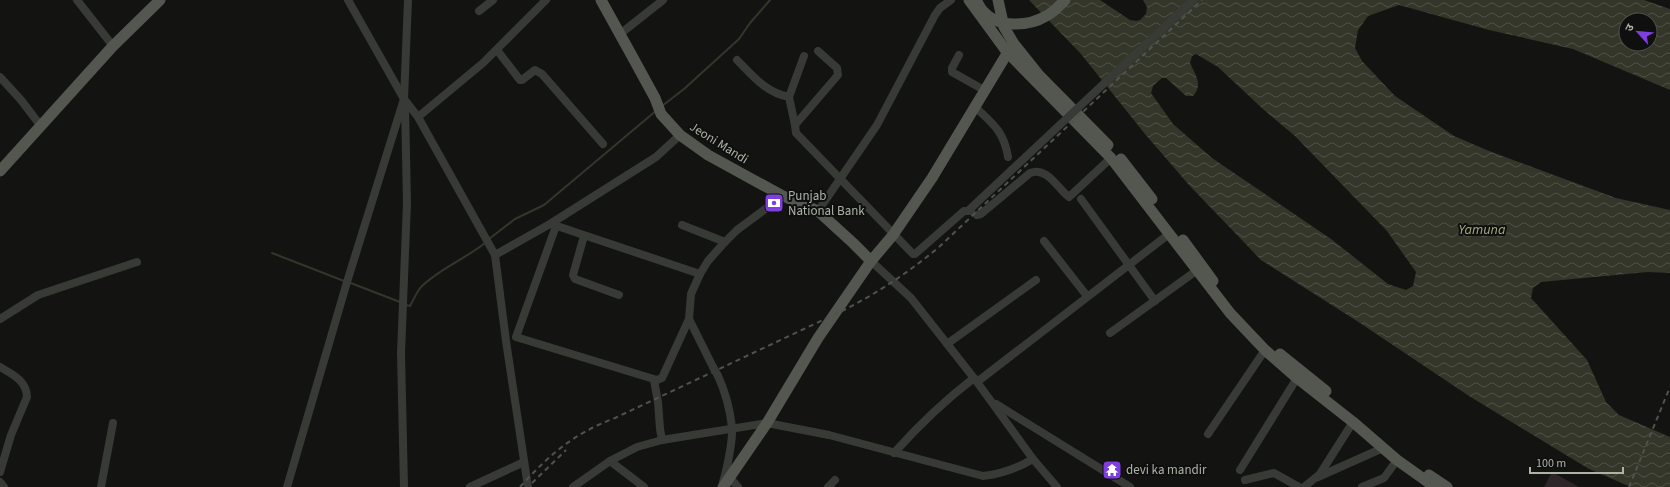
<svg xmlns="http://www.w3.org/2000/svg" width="1670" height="487" font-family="'Source Sans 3','Noto Sans Devanagari',sans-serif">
	<defs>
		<pattern id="water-waves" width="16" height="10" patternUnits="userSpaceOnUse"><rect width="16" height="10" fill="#34362a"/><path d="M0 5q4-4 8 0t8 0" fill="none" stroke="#4f5146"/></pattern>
	</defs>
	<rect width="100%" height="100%" fill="#131412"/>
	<path fill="#2d2527" d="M1552,472L1579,487H1544Z"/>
	<path fill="url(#water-waves)" fill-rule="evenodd" d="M1029,0H1100L1130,20L1136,21L1140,20L1146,14L1147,7L1143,0H1644L1670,9V90L1573,49L1489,30L1399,5L1368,16L1358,30L1355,48L1362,61L1395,96L1454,136L1489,151L1616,198L1670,210V273L1648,272L1541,282L1533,288L1531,298L1587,360L1606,402L1619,415L1670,437V487H1631L1589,469L1469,396L1360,323L1261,260L1189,185L1145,134L1081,54ZM1626,20H1650V44H1626ZM1196,54L1218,67L1264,110L1295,136L1387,231L1416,272L1413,286L1406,290L1388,284L1331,239L1212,158L1173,124L1151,93L1153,86L1162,78H1166L1186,96H1193C1203,85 1196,76 1190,63L1192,56Z"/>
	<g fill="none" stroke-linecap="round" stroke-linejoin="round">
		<g stroke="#34362a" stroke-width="2">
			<path d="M662,106L684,89L739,39L750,23L770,0"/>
			<path d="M489,239L515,219L544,205L657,110"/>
			<path d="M272,253L344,281"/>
			<path d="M348,282L400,302"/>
			<path d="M406,305L410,306C413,300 417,292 421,287C439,269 465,259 485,243"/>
		</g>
		<g stroke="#383a36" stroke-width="8">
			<path d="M77,0L113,46"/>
			<path d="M348,0L404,99L418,117L495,255L506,341L528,487"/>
			<path d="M479,11L493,0"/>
			<path d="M620,34L663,0"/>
			<path d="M497,50L520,80H522L535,70L542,74L603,144"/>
			<path d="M818,51L837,68L838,75L795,125L796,133L913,254H915L964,211H971"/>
			<path d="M959,55L952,68V72L984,90"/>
			<path d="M737,60C752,75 766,93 789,97"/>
			<path d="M0,77L21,100L40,125"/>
			<path d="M975,107C992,123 1004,131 1008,157"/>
			<path d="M418,117L483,63L546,0"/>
			<path d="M795,125L789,97L804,56"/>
			<path d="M1081,199L1155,301"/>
			<path d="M818,211L877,125L935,15L940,8L951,0"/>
			<path d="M977,215L981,214L1030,173C1047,166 1058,189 1069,197L1111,158"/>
			<path d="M551,224L700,274"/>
			<path d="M682,225L725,242"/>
			<path d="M556,226L516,337L657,380L662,378L689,319L691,294L700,274L708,261L723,244L737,230L783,196"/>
			<path d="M584,236L573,275L575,279L619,295"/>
			<path d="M1044,241L1087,296"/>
			<path d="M495,255L550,224L656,157L680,135"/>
			<path d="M871,261L911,298L977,382L1033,459L1057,487"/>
			<path d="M0,319L38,295L137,262"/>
			<path d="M689,319L713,367"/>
			<path d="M1110,333L1196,271"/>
			<path d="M947,344L1036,280"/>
			<path d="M0,367C12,374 27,381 27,397L11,435L0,472"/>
			<path d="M718,376C725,391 730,410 732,427C733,440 727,469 723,482"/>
			<path d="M654,380L658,402L660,429L662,440"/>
			<path d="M977,382L1169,234"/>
			<path d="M996,404L1130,487"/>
			<path d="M1208,434L1265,350"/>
			<path d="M894,453C919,425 944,401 974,378"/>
			<path d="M610,461L644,487"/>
			<path d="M1240,470L1297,378"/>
			<path d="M1318,477L1383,448"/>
			<path d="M730,478L738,487"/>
			<path d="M1245,480L1274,473L1299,487"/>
			<path d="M0,482L4,487"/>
			<path d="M101,487L113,423"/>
			<path d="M287,487L347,282L404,99L408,0"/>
			<path d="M404,487L401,353L407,203L405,105"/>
			<path d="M470,487L524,462"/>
			<path d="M573,487L610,461L637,447L662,440L767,423L829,435L983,476C1002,474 1016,469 1033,459"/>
			<path d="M828,487L835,480"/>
			<path d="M1304,487L1320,474L1353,422"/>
			<path d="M1362,487L1384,478L1397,460"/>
		</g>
		<g stroke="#545750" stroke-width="11">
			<path d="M601,0L632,56L655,98L661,114L680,135L708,155L748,177L783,196L818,211L853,243L871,261"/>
			<path d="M969,0L1007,52L1111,158L1230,313L1265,350L1297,378L1353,422L1397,460L1435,487"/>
			<path d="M998,0L1004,27L1014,44L1038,74L1108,145"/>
			<path d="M1121,159L1152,199"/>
			<path d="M0,171L113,46L160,0"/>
			<path d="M1183,240L1213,281"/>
			<path d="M1280,354L1326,391"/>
			<path d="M1429,475L1447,487"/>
			<path d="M723,487L767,423L818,338L871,261L893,235L932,178L1011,47"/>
		</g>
		<g stroke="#50534d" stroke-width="2" stroke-dasharray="5 4" stroke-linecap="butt">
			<path d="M532,483L566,450"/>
			<path d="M520,487C550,454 573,434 615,418L840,312C876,294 908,273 939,247L1202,0"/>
			<path d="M1629,487L1670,387"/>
		</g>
		<g stroke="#383a36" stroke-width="8">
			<path d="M969,210L1193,0"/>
			<path d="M713,367L718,376"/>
		</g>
		<path stroke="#545750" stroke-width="11" d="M976,0C978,3 980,8 983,11C997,28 1028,27 1046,16C1053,13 1060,5 1065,0"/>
	</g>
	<defs>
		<symbol id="bank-square" viewBox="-11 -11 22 22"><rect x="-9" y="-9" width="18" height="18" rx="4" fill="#7f3fe0" stroke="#0e0f0e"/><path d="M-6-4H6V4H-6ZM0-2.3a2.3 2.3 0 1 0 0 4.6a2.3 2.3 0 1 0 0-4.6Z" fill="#fff"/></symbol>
		<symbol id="temple-square" viewBox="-11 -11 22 22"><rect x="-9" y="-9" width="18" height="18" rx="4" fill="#7f3fe0" stroke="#0e0f0e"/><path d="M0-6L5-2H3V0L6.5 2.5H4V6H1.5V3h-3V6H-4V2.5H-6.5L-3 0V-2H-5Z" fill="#fff"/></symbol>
	</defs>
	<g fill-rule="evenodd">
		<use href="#bank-square" x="763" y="192" width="22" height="22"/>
		<use href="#temple-square" x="1101" y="459" width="22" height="22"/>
	</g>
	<g text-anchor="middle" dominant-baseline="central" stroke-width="4" stroke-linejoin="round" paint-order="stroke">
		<g font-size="13" fill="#adb3a5" stroke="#0e0f0e">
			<text transform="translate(719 143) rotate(32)">Jeoni Mandi</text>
		</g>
		<g font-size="13" fill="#adb3a5" stroke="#0e0f0e" text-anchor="start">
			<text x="788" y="196">Punjab<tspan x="788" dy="15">National Bank</tspan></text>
			<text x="1126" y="470">devi ka mandir</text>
		</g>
		<g font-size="14" font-style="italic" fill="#a2ab7f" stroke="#0e0f0e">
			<text x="1482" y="230">Yamuna</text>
		</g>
	</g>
	<g transform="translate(1638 32) rotate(297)"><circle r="19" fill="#0e0f0e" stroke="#4e514a"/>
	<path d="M0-3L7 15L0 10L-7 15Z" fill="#7f3fe0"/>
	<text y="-6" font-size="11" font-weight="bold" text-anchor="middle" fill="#adb3a5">उ</text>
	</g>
	<path d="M1530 467v6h93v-6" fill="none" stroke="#adb3a5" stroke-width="2"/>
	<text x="1536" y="467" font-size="12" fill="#adb3a5" stroke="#0e0f0e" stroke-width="3" paint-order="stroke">100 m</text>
</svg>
